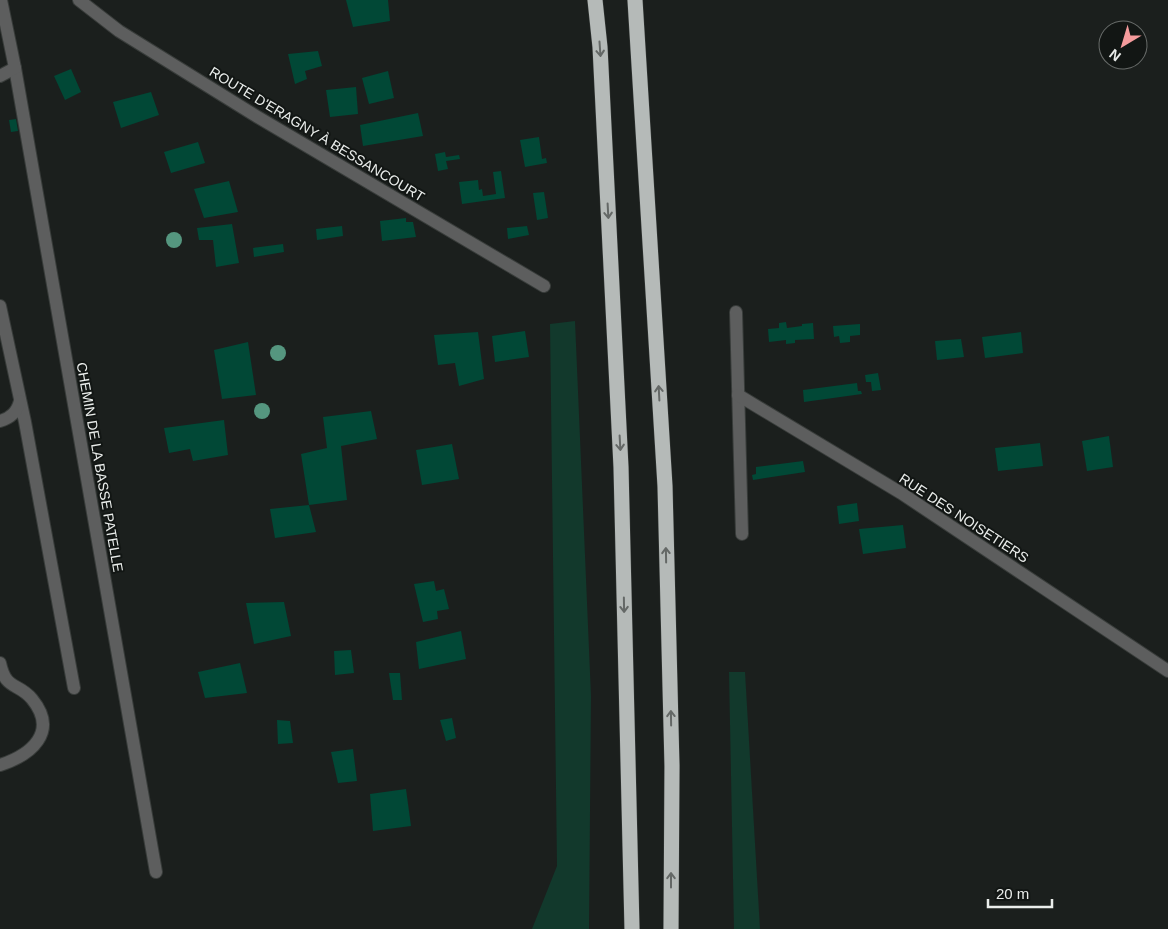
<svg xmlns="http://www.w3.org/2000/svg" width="1168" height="929" font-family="Arial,sans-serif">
	<rect width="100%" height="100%" fill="#1b1f1d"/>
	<g fill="#12392c">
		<path d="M575,321L591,696L589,929H532L557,866L550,324Z"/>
		<path d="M745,672L760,929H734L729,672Z"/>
	</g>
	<g fill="#014836">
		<path d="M346,0H388L390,21L353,27Z"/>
		<path d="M318,51L322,66L305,71L307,79L295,84L288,54Z"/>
		<path d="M71,69L81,92L65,100L54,76Z"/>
		<path d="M388,71L394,98L369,104L362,78Z"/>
		<path d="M356,87L358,114L330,117L326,90Z"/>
		<path d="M151,92L159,115L121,128L113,102Z"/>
		<path d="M418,113L423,136L363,146L360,125Z"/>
		<path d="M16,119L18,131L11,132L9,120Z"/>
		<path d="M539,137L542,159L546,158L547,163L525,167L520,140Z"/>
		<path d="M198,142L205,163L171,173L164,152Z"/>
		<path d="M445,152L446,157L459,155L460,159L446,161L448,169L438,171L435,154Z"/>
		<path d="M501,171L505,198L462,204L459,182L478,180L479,190L482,189L483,196L496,194L493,172Z"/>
		<path d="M229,181L238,212L204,218L194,189Z"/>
		<path d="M544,192L548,218L537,220L533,193Z"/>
		<path d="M406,218V222H413L416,237L382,241L380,221Z"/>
		<path d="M232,224L239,263L216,267L213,240H199L197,228Z"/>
		<path d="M342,226L343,236L317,240L316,229Z"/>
		<path d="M527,226L529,235L508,239L507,228Z"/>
		<path d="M283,244L284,252L254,257L253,248Z"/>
		<path d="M786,322L787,328L802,326V324L813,323L814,339L795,340V343L786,344V340L769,342L768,329L779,328V323Z"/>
		<path d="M860,324V335L850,336V342L840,343L839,336L834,337L833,326Z"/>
		<path d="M525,331L529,357L495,362L492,336Z"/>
		<path d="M478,332L484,379L459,386L455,363L438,365L434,335Z"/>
		<path d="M1021,332L1023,353L985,358L982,337Z"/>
		<path d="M961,339L964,357L937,360L935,341Z"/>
		<path d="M248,342L256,395L222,399L214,350Z"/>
		<path d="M878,373L881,390L872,391L871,382H866L865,375Z"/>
		<path d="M857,383L858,391H861L862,394L804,402L803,390Z"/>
		<path d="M371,411L377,439L341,446L347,500L309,505L301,454L327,448L323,417Z"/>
		<path d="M224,420L228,455L193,461L190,449L169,453L164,428Z"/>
		<path d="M1109,436L1113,467L1087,471L1082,441Z"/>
		<path d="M1040,443L1043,466L998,471L995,448Z"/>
		<path d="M452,444L459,479L422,485L416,450Z"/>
		<path d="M803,461L805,472L753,480L752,475L756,474V467Z"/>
		<path d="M857,503L859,521L839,524L837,506Z"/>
		<path d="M309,505L316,532L275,538L270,509Z"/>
		<path d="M903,525L906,548L863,554L859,529Z"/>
		<path d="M434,581L436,591L444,589L449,609L437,611L438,619L423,622L414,584Z"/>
		<path d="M284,602L291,636L254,644L246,603Z"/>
		<path d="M461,631L466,659L419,669L416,642Z"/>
		<path d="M351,650L354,673L335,675L334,651Z"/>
		<path d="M240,663L247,693L205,698L198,672Z"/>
		<path d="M389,673H400L402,700H393Z"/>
		<path d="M452,718L456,738L446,741L440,720Z"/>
		<path d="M277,720L290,721L293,743L278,744Z"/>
		<path d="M353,749L357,781L338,783L331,752Z"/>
		<path d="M406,789L411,826L373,831L370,794Z"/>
	</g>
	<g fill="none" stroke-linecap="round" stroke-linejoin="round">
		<defs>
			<g id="lane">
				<path d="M15,68L156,872"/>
				<path d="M0,76L15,68L1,0"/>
				<path d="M0,306L25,422L74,688"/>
				<path d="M0,421C11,418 17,412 20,401"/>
				<path d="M0,663C6,691 18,682 32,699C59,732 31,755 0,765"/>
			</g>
			<g id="street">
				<path d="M79,0L119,31L256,116L544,286"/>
				<path d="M736,312L742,534"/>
				<path d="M738,395L901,493L1168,671"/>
			</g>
			<g id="highway">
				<path d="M595,0L600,47L621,467L632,929"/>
				<path d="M635,0L665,486L672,766L671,929"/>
			</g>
		</defs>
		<use href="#lane" stroke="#383c3a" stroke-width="14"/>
		<use href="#street" stroke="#383c3a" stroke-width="14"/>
		<use href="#highway" stroke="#383c3a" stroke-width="16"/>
		<use href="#lane" stroke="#5d5e5e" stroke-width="12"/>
		<use href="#street" stroke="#5d5e5e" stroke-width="12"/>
		<use href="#highway" stroke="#b5bab8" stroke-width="15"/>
	</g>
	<g fill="#55967f">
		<circle cx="174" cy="240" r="8"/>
		<circle cx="278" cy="353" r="8"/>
		<circle cx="262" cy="411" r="8"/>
	</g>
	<defs><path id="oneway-shaft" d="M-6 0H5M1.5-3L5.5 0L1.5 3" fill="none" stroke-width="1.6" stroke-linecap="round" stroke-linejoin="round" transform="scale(1.25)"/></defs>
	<g stroke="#646866">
		<use href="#oneway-shaft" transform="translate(600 49) rotate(86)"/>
		<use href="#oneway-shaft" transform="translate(608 211) rotate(87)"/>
		<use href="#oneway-shaft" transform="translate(659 393) rotate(-93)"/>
		<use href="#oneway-shaft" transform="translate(620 443) rotate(87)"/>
		<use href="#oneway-shaft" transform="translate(666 555) rotate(-91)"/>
		<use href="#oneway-shaft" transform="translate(624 605) rotate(89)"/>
		<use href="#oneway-shaft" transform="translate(671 718) rotate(-91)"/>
		<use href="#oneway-shaft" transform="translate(671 880) rotate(-90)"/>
	</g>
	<g text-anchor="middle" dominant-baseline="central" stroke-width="4" stroke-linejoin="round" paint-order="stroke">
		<g font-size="14" fill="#eaedeb" stroke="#121614">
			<text transform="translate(317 134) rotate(31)">ROUTE D'ERAGNY À BESSANCOURT</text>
			<text transform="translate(100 467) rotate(80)">CHEMIN DE LA BASSE PATELLE</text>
			<text transform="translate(964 518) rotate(33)">RUE DES NOISETIERS</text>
		</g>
	</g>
	<g transform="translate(1123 45) rotate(218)"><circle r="24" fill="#121614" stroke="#686c6a"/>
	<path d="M0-4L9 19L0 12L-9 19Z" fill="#f59b9c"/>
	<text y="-8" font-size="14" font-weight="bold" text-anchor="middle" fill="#eaedeb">N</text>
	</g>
	<path d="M988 899v8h64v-8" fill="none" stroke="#eaedeb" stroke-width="2.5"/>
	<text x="996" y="899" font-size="15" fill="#eaedeb" stroke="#121614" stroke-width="4" paint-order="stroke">20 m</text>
</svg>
